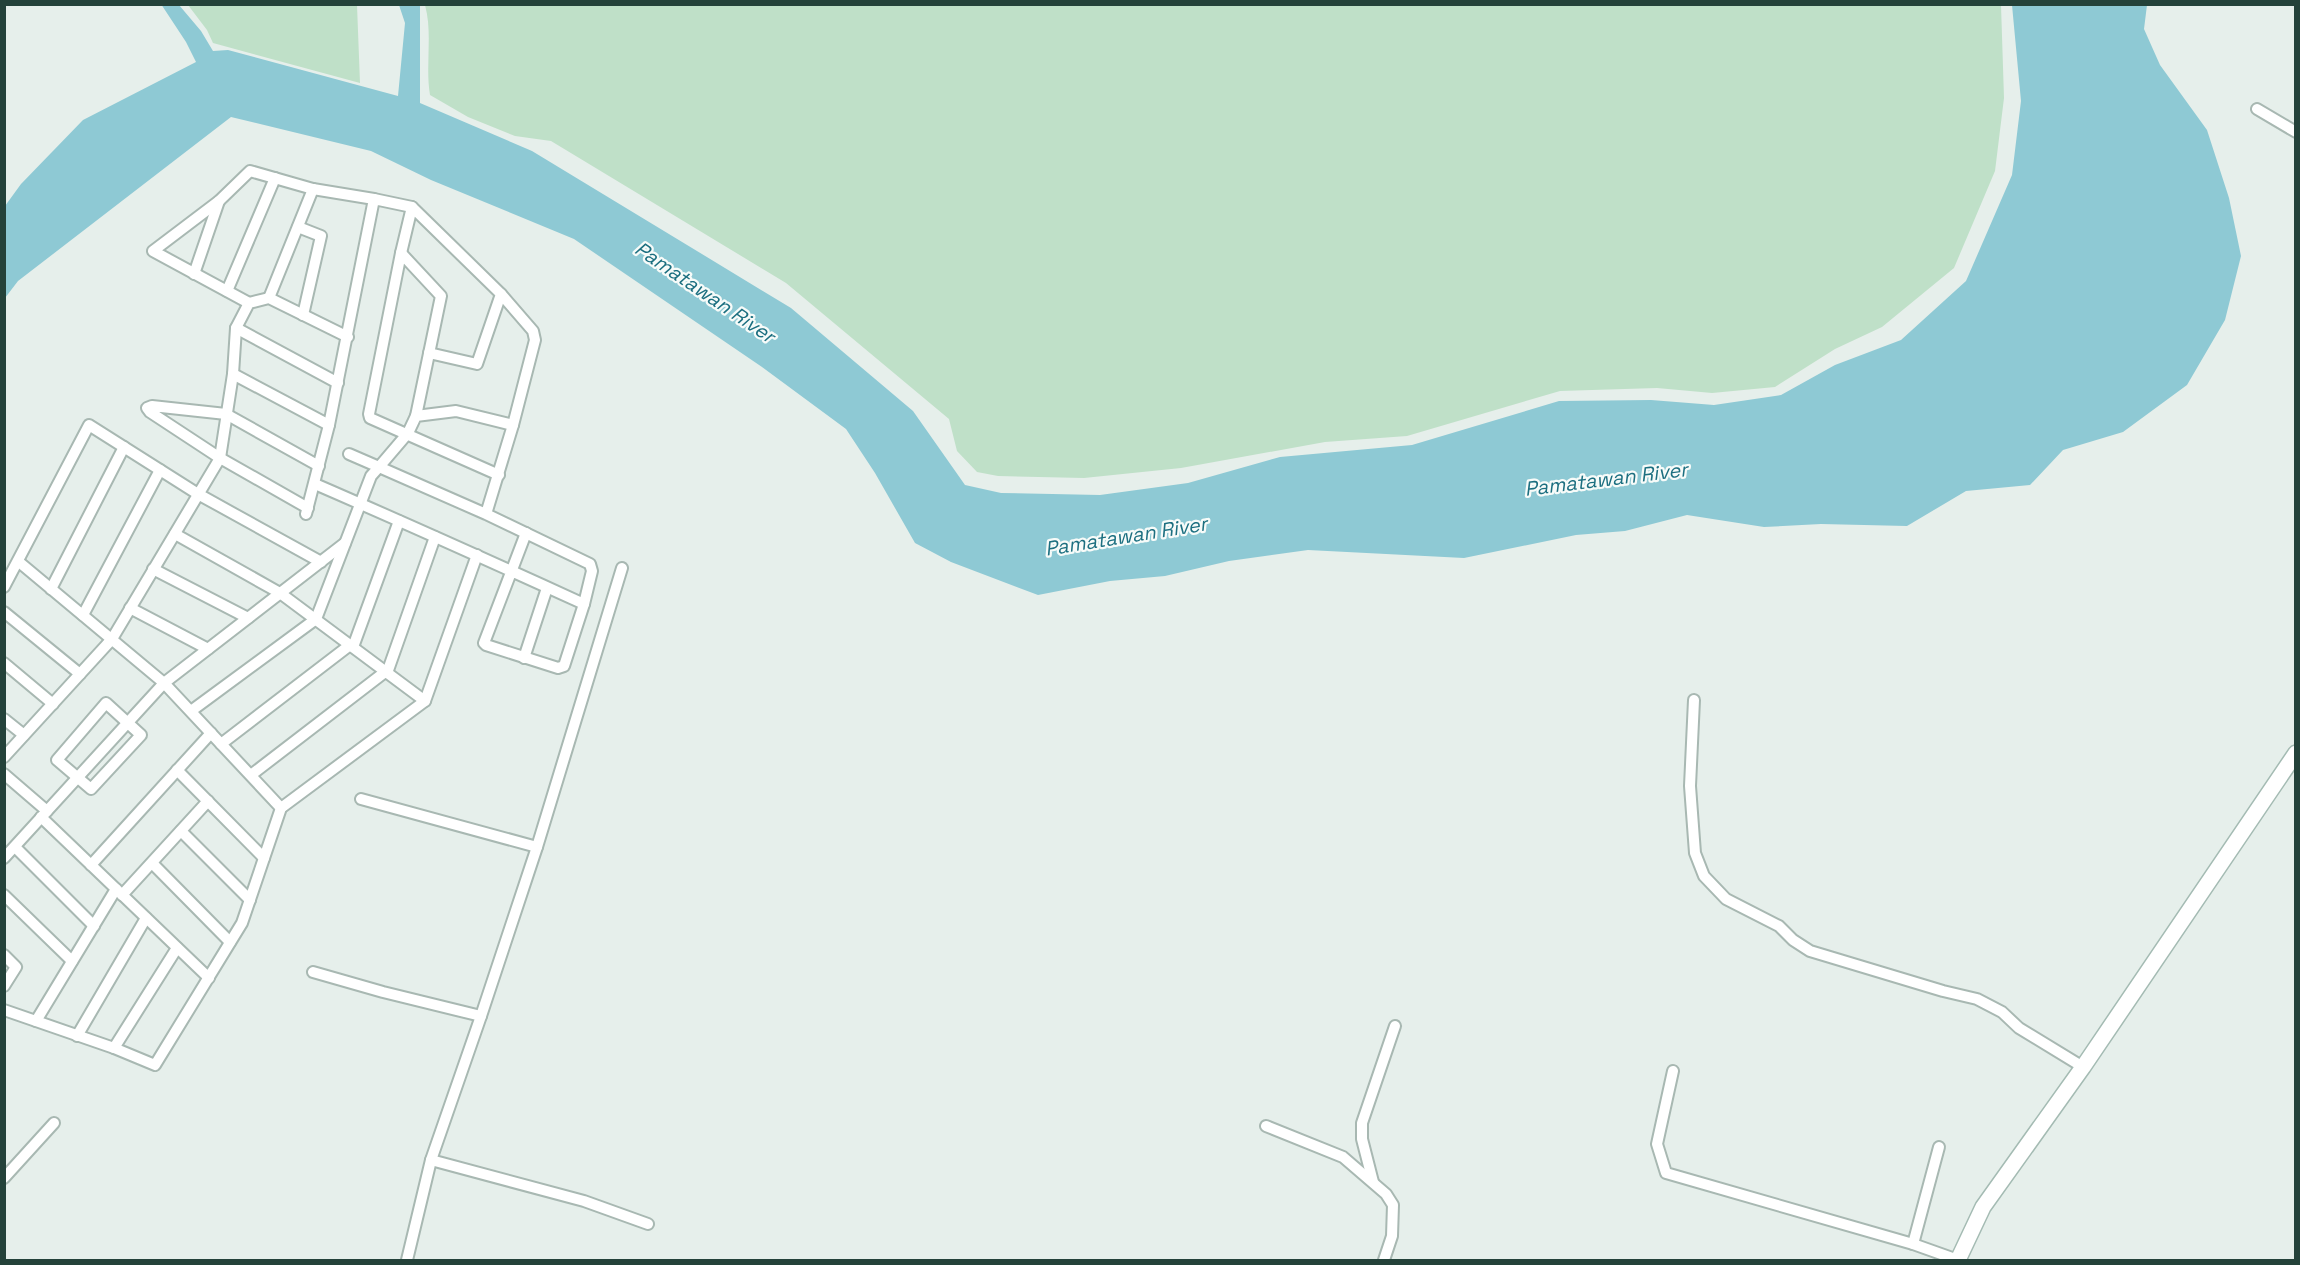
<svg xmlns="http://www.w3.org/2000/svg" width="2300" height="1265" font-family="'Space Grotesk',sans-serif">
	<rect width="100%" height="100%" fill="#e6efeb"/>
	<g fill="#bfe0c8">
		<path d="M188,5H357L360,83L213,43L207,30Z"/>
		<path d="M425,5H2001L2004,98L1995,171L1954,268L1882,327L1835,349L1775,387L1712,393L1657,388L1560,391L1407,436L1325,442L1181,468L1084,478L998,476L977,472L957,451L949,419L786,283L551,141L515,136L468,117L430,95C425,65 433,34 425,5Z"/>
	</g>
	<path fill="#8ec9d4" d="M161,4L179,5L201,31L213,51L228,50L398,96L405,23L399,5H420V103L532,151L791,308L913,411L965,485L1001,493L1100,495L1188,483L1280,457L1412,445L1559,401L1651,400L1714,405L1781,395L1835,365L1901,340L1966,281L2012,175L2021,101L2012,5H2147L2144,29L2160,65L2207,130L2229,198L2241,256L2225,320L2187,385L2123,432L2063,450L2030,485L1966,491L1907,526L1821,524L1764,527L1687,515L1625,531L1576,535L1464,558L1308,550L1229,561L1165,576L1110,581L1038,595L951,562L915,543L875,473L846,429L762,367L574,239L431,180L371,151L231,117L18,281L5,298V206L21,184L83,120L196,62L186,42Z"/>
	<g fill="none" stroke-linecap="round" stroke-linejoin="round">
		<defs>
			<g id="street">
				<path d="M2257,109L2296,132"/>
				<path d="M298,227L321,236L303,315"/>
				<path d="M401,253L412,207L501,294L477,364L429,353"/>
				<path d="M194,274L219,201"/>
				<path d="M227,291L275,178"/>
				<path d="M501,294L533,331L535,340L513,425"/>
				<path d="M269,298L313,189"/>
				<path d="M249,303L153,251L219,201L250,171L313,189L374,199"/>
				<path d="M236,328L338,383"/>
				<path d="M233,374L329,425"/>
				<path d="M416,416L441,296L401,253L369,414L370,418L499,475"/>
				<path d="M315,484C405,523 494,563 584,604L564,666L558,668L486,645L484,643L526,533"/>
				<path d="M308,508L220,458L150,412L147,408L152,406L226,414L319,466"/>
				<path d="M306,514L329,425L374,199L412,207"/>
				<path d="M486,514L513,425L456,411L416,416L408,433L379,467L486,514L590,564L592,571L584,604"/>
				<path d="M19,562L164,683L281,808"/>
				<path d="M153,569L248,618"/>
				<path d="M4,587L89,425L198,494L321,562"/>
				<path d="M51,589L124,447"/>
				<path d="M130,608L208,649"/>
				<path d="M4,612L80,674"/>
				<path d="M83,615L160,470"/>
				<path d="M353,647L399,521"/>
				<path d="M524,658L547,588"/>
				<path d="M4,663L53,704"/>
				<path d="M387,673L435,537"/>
				<path d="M1694,700L1690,786L1695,853L1704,876L1726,899L1779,926L1793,940L1810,951L1943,991L1977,999L2002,1012L2019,1028L2083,1067"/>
				<path d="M425,701L477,555"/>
				<path d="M106,703L141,735L91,789L57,760Z"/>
				<path d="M191,711L316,619L371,476L379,467L349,454"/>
				<path d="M4,719L24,735"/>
				<path d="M221,744L350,645"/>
				<path d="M4,757L112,639L220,458L233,374L236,328L249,303L269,298L348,337"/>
				<path d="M177,770L264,858"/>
				<path d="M4,774L47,811"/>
				<path d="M251,775L385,672"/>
				<path d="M361,799L537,847"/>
				<path d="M41,817L209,978"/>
				<path d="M181,831L250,900"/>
				<path d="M15,847L94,926"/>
				<path d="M4,858L164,683L345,543"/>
				<path d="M152,863L230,942"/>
				<path d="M91,865L211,733"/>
				<path d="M4,895L72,961"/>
				<path d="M122,895L208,801"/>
				<path d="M4,955L16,967L4,986"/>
				<path d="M313,972L383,992L481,1016"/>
				<path d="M4,1010L114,1048L155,1065L242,923L281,808L425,701L280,593L175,534"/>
				<path d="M36,1021L116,889"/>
				<path d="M77,1036L146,918"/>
				<path d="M114,1048L177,948"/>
				<path d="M1673,1071L1657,1144L1666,1173L1913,1244L1958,1260"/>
				<path d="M1266,1126L1343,1157L1386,1194L1393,1205L1392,1236L1384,1260"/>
				<path d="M431,1160L584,1201L648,1224"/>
				<path d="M4,1178L54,1123"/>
				<path d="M1373,1182L1362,1139V1123L1395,1026"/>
				<path d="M1913,1244L1939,1147"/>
				<path d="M407,1260L431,1160L481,1016L537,847L622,568"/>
			</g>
			<path id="secondary" d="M1958,1260L1983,1207L2083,1067L2296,753"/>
		</defs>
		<use href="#street" stroke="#a8b8b2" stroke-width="14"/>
		<use href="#secondary" stroke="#a4bbb3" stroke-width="18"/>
		<use href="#street" stroke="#fff" stroke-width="10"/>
		<use href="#secondary" stroke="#fff" stroke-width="15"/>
	</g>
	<g text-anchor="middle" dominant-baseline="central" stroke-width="4.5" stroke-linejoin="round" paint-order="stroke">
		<g font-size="20" font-style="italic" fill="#1c6f80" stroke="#f7fbf9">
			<text transform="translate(705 292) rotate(34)">Pamatawan River</text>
			<text transform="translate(1606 479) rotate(-7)">Pamatawan River</text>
			<text transform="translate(1126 536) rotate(-9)">Pamatawan River</text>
		</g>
	</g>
	<rect width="2300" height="1265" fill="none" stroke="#24423a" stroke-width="12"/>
</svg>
